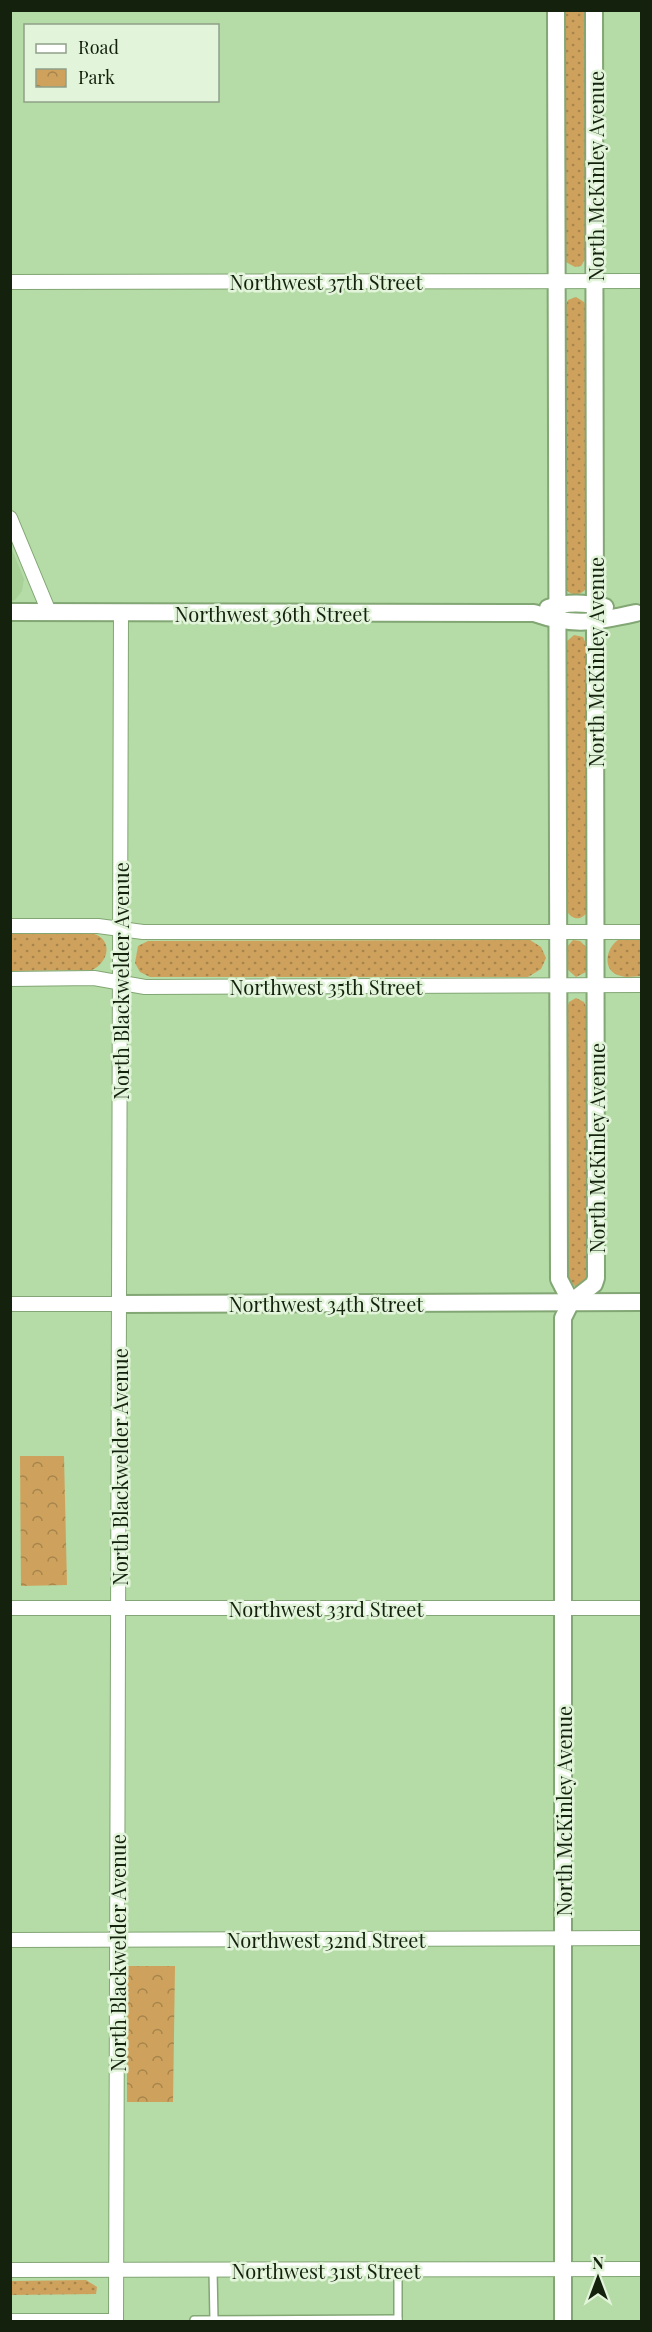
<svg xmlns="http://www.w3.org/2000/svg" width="652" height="2332" font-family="'Playfair Display',serif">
	<defs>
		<pattern id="grass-dots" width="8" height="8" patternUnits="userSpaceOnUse" patternTransform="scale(1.5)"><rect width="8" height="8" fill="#cea25d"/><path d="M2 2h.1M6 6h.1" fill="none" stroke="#a6844b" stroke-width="1.8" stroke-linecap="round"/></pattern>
		<pattern id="park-crowns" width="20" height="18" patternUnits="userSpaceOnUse" patternTransform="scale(1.5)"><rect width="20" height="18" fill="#cea25d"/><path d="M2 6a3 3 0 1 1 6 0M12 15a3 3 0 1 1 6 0" fill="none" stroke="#a6844b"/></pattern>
	</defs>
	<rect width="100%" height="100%" fill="#b5dba6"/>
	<path fill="#a7d197" d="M10,545L24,579L22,591L15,600L11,601Z"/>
	<g fill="url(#grass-dots)">
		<path d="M564,11H587V256L581,266L575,267L564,261Z"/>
		<path d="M576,297L584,302L586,306L587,587C581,597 569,597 564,586L565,307L568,300Z"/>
		<path d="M574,635L583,637L587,646L588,911C580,923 570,919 565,908L566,642Z"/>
		<path d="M82,932C87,933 93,933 97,935C114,944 106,964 92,970L11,971L10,933Z"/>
		<path d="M530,940L541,947L546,958L541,969L528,977H150L140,972L135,963L138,946L148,941Z"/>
		<path d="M573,940L580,941L587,948L586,972L576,977L567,969L566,948Z"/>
		<path d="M618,940H641V976C635,976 627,978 621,976C602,972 605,949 618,940Z"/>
		<path d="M576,998L584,1002L587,1009L588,1277L585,1282L576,1287L566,1278V1010L569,1002Z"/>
		<path d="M86,2280L97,2287L96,2294L11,2295V2281Z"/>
	</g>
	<g fill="url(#park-crowns)">
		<path d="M20,1456H64L67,1585L21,1586Z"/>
		<path d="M127,1966H175L173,2102H127Z"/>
	</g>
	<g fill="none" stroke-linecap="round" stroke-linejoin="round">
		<defs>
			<g id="service">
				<path d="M213,2270L214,2320"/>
				<path d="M398,2270V2319"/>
				<path d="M194,2320L398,2319V2322"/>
			</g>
			<g id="minor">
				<path d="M10,282L642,281"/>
				<path d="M10,518L49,612"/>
				<path d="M10,926H98L143,932H642"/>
				<path d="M10,979L94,978L145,987L642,985"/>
				<path d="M10,1304H119"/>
				<path d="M10,1608H642"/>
				<path d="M10,1940L642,1938"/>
				<path d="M10,2270L642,2269"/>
				<path d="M10,2321H116"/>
				<path d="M116,2322L121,612"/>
			</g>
			<g id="tertiary">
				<path d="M556,10L559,1279L571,1302"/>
				<path d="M548,608C565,602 587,603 605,607"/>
				<path d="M10,612L534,613C574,627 596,622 636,613"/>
				<path d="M119,1304L642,1302"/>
				<path d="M563,2322V1318L571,1302L594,1284L596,1278L594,10"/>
			</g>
		</defs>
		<use href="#service" stroke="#82a674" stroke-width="10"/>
		<use href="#minor" stroke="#82a674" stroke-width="16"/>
		<use href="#tertiary" stroke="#82a674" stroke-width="20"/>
		<use href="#service" stroke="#fff" stroke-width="7"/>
		<use href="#minor" stroke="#fff" stroke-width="14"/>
		<use href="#tertiary" stroke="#fff" stroke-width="16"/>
	</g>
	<g text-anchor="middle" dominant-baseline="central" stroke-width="5" stroke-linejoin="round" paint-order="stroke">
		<g font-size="20" fill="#13210d" stroke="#e2f5da">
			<text transform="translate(595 176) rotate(-90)">North McKinley Avenue</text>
			<text x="326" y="281">Northwest 37th Street</text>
			<text x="272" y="613">Northwest 36th Street</text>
			<text transform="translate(595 662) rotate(-90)">North McKinley Avenue</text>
			<text transform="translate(120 981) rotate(-90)">North Blackwelder Avenue</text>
			<text x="326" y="986">Northwest 35th Street</text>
			<text transform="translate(596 1148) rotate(-90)">North McKinley Avenue</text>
			<text x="326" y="1303">Northwest 34th Street</text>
			<text transform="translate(119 1467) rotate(-90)">North Blackwelder Avenue</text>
			<text x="326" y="1608">Northwest 33rd Street</text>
			<text transform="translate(563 1811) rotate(-90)">North McKinley Avenue</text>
			<text x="326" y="1939">Northwest 32nd Street</text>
			<text transform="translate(117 1953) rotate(-90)">North Blackwelder Avenue</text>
			<text x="326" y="2270">Northwest 31st Street</text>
		</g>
	</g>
	<rect width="652" height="2332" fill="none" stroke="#13210d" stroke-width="24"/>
	<rect x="24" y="24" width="195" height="78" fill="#e2f5da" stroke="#8fa088" stroke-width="1.5"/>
	<rect x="36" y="44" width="30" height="9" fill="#ffffff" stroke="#8fa088" stroke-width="1.5"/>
	<text x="78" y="54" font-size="18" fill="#13210d">Road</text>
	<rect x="36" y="69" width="30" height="18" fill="url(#park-crowns)" stroke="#8fa088" stroke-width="1.5"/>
	<text x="78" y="84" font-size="18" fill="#13210d">Park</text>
	<g transform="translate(598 2278)" stroke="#e2f5da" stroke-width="4.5" paint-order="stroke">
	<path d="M0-4.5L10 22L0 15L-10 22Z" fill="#13210d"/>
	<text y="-9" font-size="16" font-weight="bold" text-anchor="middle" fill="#13210d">N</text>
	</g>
</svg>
